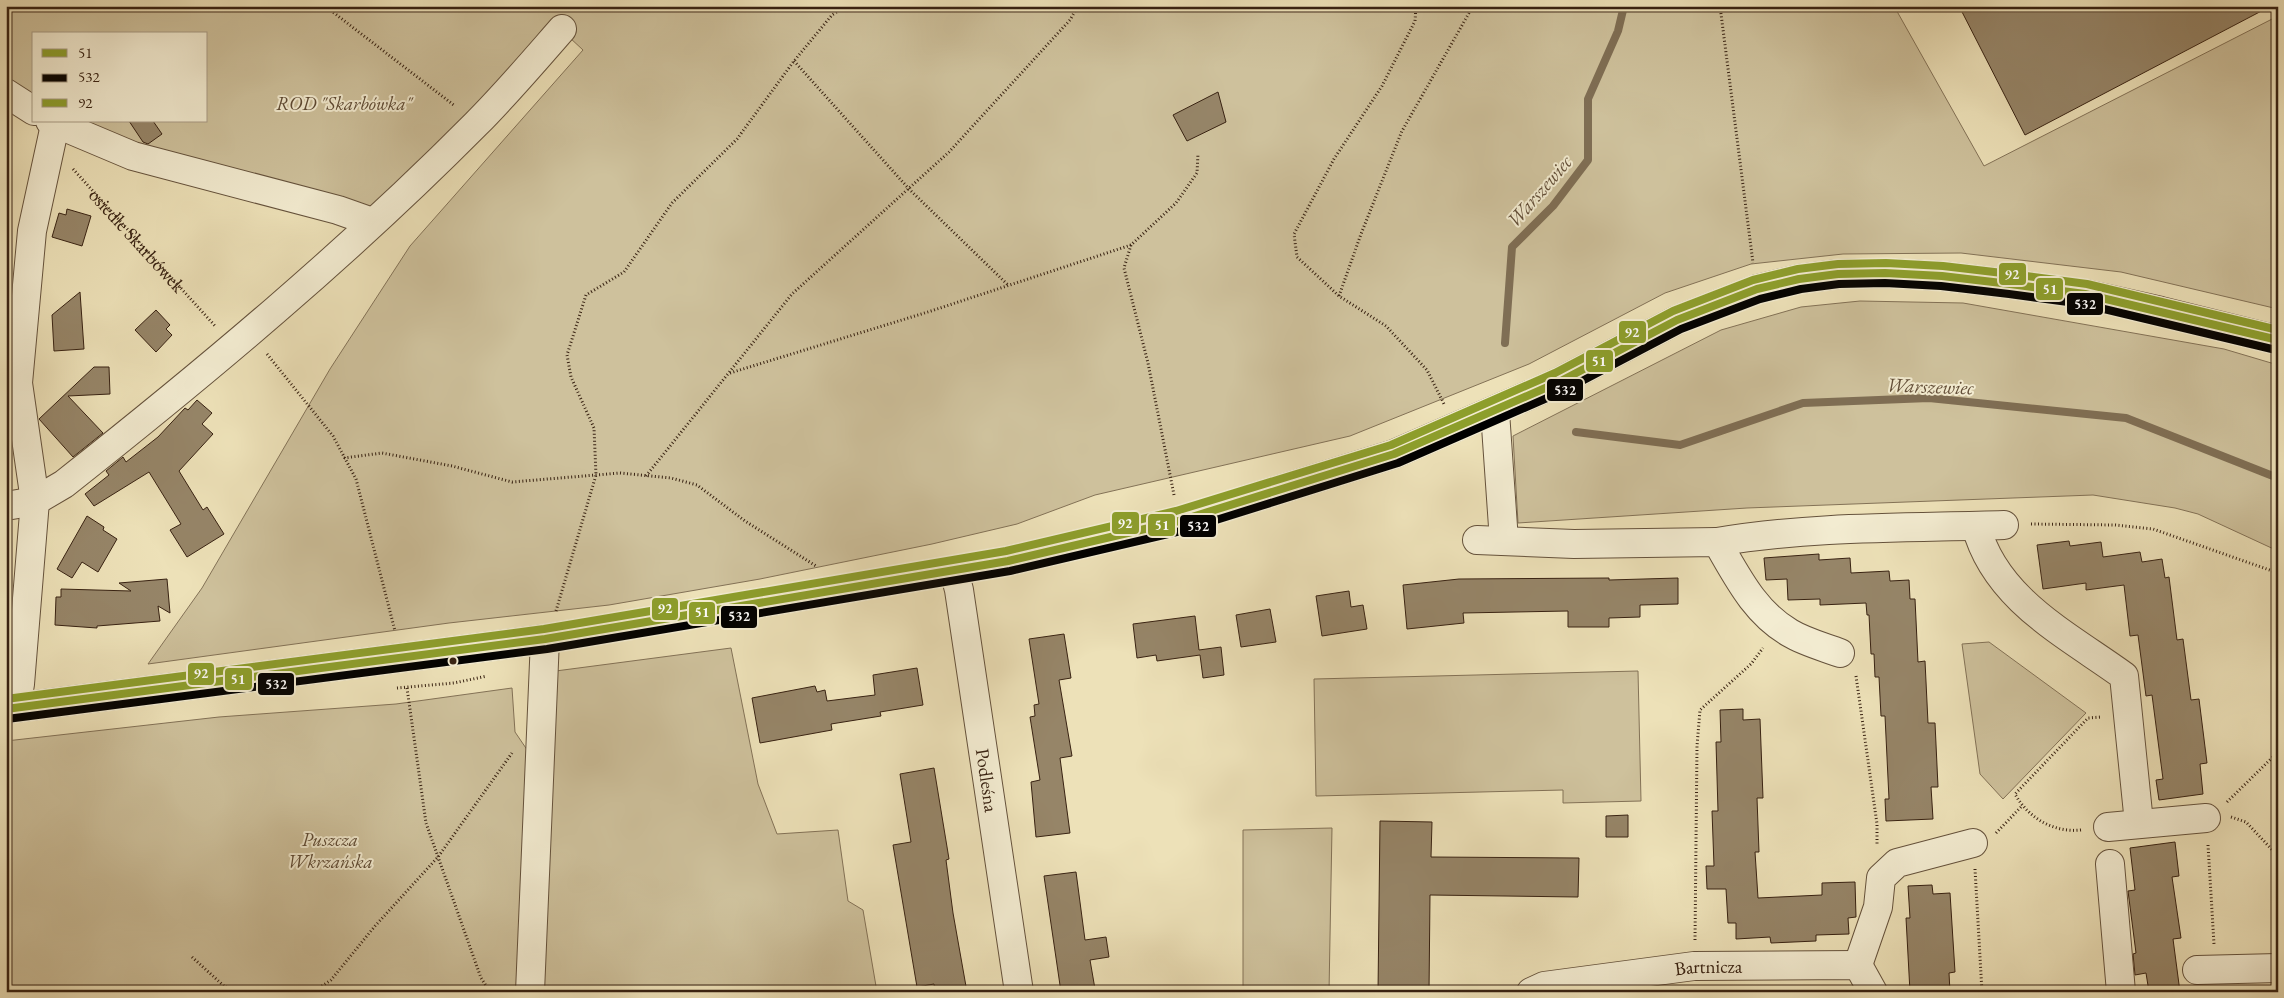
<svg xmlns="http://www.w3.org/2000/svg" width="2284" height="998" font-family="'EB Garamond',serif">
	<rect width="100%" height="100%" fill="#ede1b8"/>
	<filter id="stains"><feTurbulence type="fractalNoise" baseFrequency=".004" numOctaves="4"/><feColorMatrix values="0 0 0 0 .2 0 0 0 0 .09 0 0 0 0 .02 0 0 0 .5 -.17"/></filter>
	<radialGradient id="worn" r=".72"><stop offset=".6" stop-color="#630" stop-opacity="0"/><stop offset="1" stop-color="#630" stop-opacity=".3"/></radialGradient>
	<g fill="#cec19c" stroke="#837257">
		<path d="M6,6H1894L1984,166L2278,16V309L2121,272L1961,253L1843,254L1751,264L1665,293L1529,364L1350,436L1095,495L1017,524L932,544L760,579L609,605L449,623L148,664L202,588L330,369L410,246L583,50L555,24L470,117L369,213L160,152L76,121H206V34H34V98L6,80Z"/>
		<path d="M1860,301L1963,303L2224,349L2278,365V551L2198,514L2175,508L2093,495L1747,508L1518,523L1513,436L1721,330L1801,307Z"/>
		<path d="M1989,642L2086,713L2003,799L1980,774L1962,644Z"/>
		<path d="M731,648L758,784L777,834L838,830L848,901L863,910L877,992H6V741L219,717L396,704L512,688L515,732L532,757L548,672Z"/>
		<path d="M1638,671L1641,801L1563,803V790L1316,796L1314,679Z"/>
		<path d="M1332,828L1329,992H1243V830Z"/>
	</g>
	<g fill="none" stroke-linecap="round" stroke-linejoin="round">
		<g stroke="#7f6e54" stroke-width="8">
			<path d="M1505,343L1512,247L1553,206L1588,160V99L1618,31L1624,6"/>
			<path d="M1576,432L1680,445L1803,403L1929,398L2126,418L2278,478"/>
		</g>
	</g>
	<g fill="#968568" stroke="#382212">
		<path d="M1959,6H2271L2025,135Z"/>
		<path d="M1218,92L1226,122L1187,141L1173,115Z"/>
		<path d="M129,121H153L162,134L148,144L143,142Z"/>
		<path d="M67,209L91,216L82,246L52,237L59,213L66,215Z"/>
		<path d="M80,292L84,349L54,351L52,315Z"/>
		<path d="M156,310L170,325L166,329L172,335L156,352L135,330Z"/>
		<path d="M94,367H109L110,394L68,396L103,433L73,457L39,419Z"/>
		<path d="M197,400L212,413L202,424L213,434L179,471L203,510L207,507L224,534L187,557L170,530L181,524L149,472L94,506L85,494L109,475L106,471L123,457L126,462L158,437L185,408L188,410Z"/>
		<path d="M87,516L104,527L103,530L117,539L98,572L82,562L72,578L57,569Z"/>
		<path d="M2069,541L2070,546L2101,542L2103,557L2140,552L2142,562L2162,559L2165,578L2169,577L2177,640L2183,639L2191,700L2199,699L2207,763L2200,764L2203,794L2159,800L2156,780L2163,779L2152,695L2146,696L2138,635L2130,636L2124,585L2086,590V583L2043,589L2037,545Z"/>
		<path d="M1819,554V560L1850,558L1851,573L1889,571L1890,581L1909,580L1910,599H1915L1918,662L1925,661L1928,723H1935L1938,787H1931L1933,819L1886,821L1885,799H1889L1885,716H1881L1879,677H1875L1874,654H1871L1869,615H1867L1866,603L1820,605V599L1788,600L1787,579L1766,580L1764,558Z"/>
		<path d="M1609,578V580L1678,578V604L1640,605V617L1609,618V627H1568V611L1463,613L1464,623L1407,629L1403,585L1459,579Z"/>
		<path d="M167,579L170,613L158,606L160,621L97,626V628L55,625L56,597H61V589L131,591L119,583Z"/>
		<path d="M1349,591L1351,607L1363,605L1367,629L1322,636L1316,596Z"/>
		<path d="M1270,609L1276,642L1241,647L1236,615Z"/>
		<path d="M1195,616L1199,650L1221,647L1224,675L1203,678L1200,655L1157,661L1156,655L1137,658L1133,624Z"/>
		<path d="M1064,634L1071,678L1059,680L1072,756L1060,758L1070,833L1036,837L1031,782L1040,780L1030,717L1035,716L1034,705L1039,704L1029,639Z"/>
		<path d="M917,668L923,705L880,712L881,716L831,724L832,730L760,743L752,698L815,686L817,692L825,690L827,701L875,695L873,675Z"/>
		<path d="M1743,709V720L1760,719L1763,798H1757L1759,852H1755L1758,898L1822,895V883L1855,882L1856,917L1848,918L1849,934L1816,935V941L1771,943L1770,937L1736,939V923H1728L1726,889H1707L1706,866H1714L1712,811H1718L1716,742H1721L1720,710Z"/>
		<path d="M934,768L949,859L946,860L953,913L967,992H935L934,984L917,987L893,845L911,842L900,774Z"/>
		<path d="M1628,815V837H1606V816Z"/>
		<path d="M1380,821L1432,822L1431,857L1579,858L1578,897L1430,895L1429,992H1378Z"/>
		<path d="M2175,842L2179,876L2172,877L2181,938L2173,939L2180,992H2149L2146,973L2135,975L2133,954L2136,953L2128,891L2135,890L2130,848Z"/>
		<path d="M1076,872L1085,940L1106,937L1109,957L1090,960L1095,989L1061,992L1044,876Z"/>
		<path d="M1932,885L1933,894L1950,893L1955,972L1949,973L1950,992H1910L1906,918H1910L1908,886Z"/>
	</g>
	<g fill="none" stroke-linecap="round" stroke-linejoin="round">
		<defs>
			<g id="minor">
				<path d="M6,93L34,111"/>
				<path d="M50,121L133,156L338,210L372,222"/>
				<path d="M1495,412L1504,541"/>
				<path d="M6,506L35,501L64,484C207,371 348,253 476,124C506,94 534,61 562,29"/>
				<path d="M1976,526C1995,599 2066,634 2124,676L2139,823"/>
				<path d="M1477,540L1574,544L1717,542C1737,576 1754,612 1790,633C1805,642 1824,647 1840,653"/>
				<path d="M1717,542C1811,526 1908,528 2004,525"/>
				<path id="s2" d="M954,571L959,590L1019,992"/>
				<path d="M16,708L20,684L35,501L18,383L32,231L55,125"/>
				<path d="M6,709L545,639L1008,561L1179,521L1394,454L1559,382L1677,320L1757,289L1799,279L1838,274L1885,273L1942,276L2010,284L2085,294L2161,311L2278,340"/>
				<path d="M2108,827L2206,818"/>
				<path d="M2110,864L2121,992"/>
				<path d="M1858,965L1878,907L1881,878L1897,863L1973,843"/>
				<path d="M2197,970L2278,968"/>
				<path d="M530,992L545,639"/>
				<path id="s3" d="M1531,992L1544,986L1694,966L1858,965L1873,992"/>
			</g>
		</defs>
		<use href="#minor" stroke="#65523c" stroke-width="30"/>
		<g stroke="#382212" stroke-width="3" stroke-dasharray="1 2.5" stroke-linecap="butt">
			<path d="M325,6L455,106"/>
			<path d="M1416,6L1415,21L1382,86L1334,159L1294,234L1297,257L1339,296L1386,326L1427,370L1444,404"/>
			<path d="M1720,6L1753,263"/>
			<path d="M794,61L909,189L1008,285"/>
			<path id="s1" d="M73,169L216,327"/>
			<path d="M1339,296L1361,234L1402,131L1473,6"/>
			<path d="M267,354L333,436L356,479L395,631"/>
			<path d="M730,373L931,311L1131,245"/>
			<path d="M344,458L382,453L452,466L512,482L620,473L671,478L697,485L745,521L816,566"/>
			<path d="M646,476L792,294L949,152L1070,20L1078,6"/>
			<path d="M1174,495L1148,363L1124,268L1131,245L1176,203L1197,173L1198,154"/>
			<path d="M2031,524L2115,525L2153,529L2278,573"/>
			<path d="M556,611L596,475L594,428L571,377L567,355L586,295L624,272L672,203L737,139L794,61L832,15L846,6"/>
			<path d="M1856,676L1877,824V845"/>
			<path d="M397,688L454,683L487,676"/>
			<path d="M407,688L426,823L481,978L490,992"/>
			<path d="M2227,802L2278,752"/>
			<path d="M2278,808V822"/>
			<path d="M2231,817L2246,822L2278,856"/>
			<path d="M2081,830C2054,833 2028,818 2015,794L2088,718L2101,717"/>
			<path d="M1996,833L2022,806"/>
			<path d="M2208,845L2214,944"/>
			<path d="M1975,869L1982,992"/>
			<path d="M1695,940L1697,746L1700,710L1751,664L1763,648"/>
			<path d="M192,957L225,987L278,992"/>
			<path d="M313,992L331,980L375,926L438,857L512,753"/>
		</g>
		<use href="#minor" stroke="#f3ecd1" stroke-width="28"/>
		<defs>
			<path id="bus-1" d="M6,709L545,639L1008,561L1179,521L1394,454L1559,382L1677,320L1757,289L1799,279L1838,274L1885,273L1942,276L2010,284L2085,294L2278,340"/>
			<path id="bus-2" d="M7,719L547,649L1010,571L1181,531L1398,463L1563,391L1681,329L1760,299L1801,289L1839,284L1885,283L1941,286L2009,294L2083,304L2276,350"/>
			<path id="bus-3" d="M6,699L544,629L1006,551L1176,511L1391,445L1555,373L1673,311L1753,280L1798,269L1838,264L1886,263L1943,266L2011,274L2087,284L2278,330"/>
		</defs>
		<use href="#bus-1" stroke="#f3ecd1" stroke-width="11"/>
		<use href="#bus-2" stroke="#f3ecd1" stroke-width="11"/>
		<use href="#bus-3" stroke="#f3ecd1" stroke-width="11"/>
		<use href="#bus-1" stroke="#8d9e2b" stroke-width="8"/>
		<use href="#bus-2" stroke="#000" stroke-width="8"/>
		<use href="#bus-3" stroke="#8d9e2b" stroke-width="8"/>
	</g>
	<circle fill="#382212" stroke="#f3ecd1" stroke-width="2" cx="453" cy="661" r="4.5"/>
	<g text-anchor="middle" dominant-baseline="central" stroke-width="4" stroke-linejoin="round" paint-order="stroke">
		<g font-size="19" font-style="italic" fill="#5e4a34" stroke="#f3ecd1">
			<text x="344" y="103">ROD "Skarbówka"</text>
			<text x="330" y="839">Puszcza<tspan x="330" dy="22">Wkrzańska</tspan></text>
		</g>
		<g font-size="19" fill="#382212" stroke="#f3ecd1">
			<text stroke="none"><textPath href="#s1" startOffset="96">osiedle Skarbówek</textPath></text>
			<text stroke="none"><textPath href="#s2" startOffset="212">Podleśna</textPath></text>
			<text stroke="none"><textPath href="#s3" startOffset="180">Bartnicza</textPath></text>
		</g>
		<g font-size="20" font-style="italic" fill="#624e38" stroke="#f3ecd1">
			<text transform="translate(1539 191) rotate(-49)">Warszewiec</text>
			<text transform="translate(1930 386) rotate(2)">Warszewiec</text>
		</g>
	</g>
	<g stroke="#f3ecd1" stroke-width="2">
		<rect x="1998" y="262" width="29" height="24" rx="5" fill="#8d9e2b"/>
		<rect x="2035" y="277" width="29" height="24" rx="5" fill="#8d9e2b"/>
		<rect x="2066" y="292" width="38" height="24" rx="5" fill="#000"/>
		<rect x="1618" y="320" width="29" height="24" rx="5" fill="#8d9e2b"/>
		<rect x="1585" y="349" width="29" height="24" rx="5" fill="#8d9e2b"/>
		<rect x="1546" y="378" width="38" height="24" rx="5" fill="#000"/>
		<rect x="1111" y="511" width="29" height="24" rx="5" fill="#8d9e2b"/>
		<rect x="1147" y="513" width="29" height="24" rx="5" fill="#8d9e2b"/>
		<rect x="1179" y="514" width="38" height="24" rx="5" fill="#000"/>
		<rect x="651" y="597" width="28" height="24" rx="5" fill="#8d9e2b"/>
		<rect x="688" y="601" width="28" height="24" rx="5" fill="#8d9e2b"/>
		<rect x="720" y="605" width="38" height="24" rx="5" fill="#000"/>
		<rect x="187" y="662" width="28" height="24" rx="5" fill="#8d9e2b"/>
		<rect x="224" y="667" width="29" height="24" rx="5" fill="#8d9e2b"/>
		<rect x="257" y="672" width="38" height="24" rx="5" fill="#000"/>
	</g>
	<g font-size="14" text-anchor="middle" font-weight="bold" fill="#fff">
		<text x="2012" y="279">92</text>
		<text x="2050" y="294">51</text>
		<text x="2085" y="309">532</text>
		<text x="1632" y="337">92</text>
		<text x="1599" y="366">51</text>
		<text x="1565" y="395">532</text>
		<text x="1125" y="528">92</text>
		<text x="1162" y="530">51</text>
		<text x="1198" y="531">532</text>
		<text x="665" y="613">92</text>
		<text x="702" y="617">51</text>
		<text x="739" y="621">532</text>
		<text x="201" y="678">92</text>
		<text x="238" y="684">51</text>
		<text x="276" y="689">532</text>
	</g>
	<rect width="2284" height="998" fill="none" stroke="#ede1b8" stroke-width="25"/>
	<rect x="8" y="8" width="2269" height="983" fill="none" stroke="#382212" stroke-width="2.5"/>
	<rect x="12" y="12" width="2259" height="973" fill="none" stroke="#382212"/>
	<rect x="32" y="32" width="175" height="90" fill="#f3ecd1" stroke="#a89b85"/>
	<rect x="42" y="49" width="25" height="8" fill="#8d9e2b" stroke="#a89b85"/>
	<text x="78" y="58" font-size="15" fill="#382212">51</text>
	<rect x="42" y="74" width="25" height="8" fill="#000000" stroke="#a89b85"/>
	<text x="78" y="82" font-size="15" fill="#382212">532</text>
	<rect x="42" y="99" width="25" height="8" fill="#8d9e2b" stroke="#a89b85"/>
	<text x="78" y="108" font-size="15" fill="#382212">92</text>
	<rect width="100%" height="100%" filter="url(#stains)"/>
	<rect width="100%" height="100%" fill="url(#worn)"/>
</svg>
